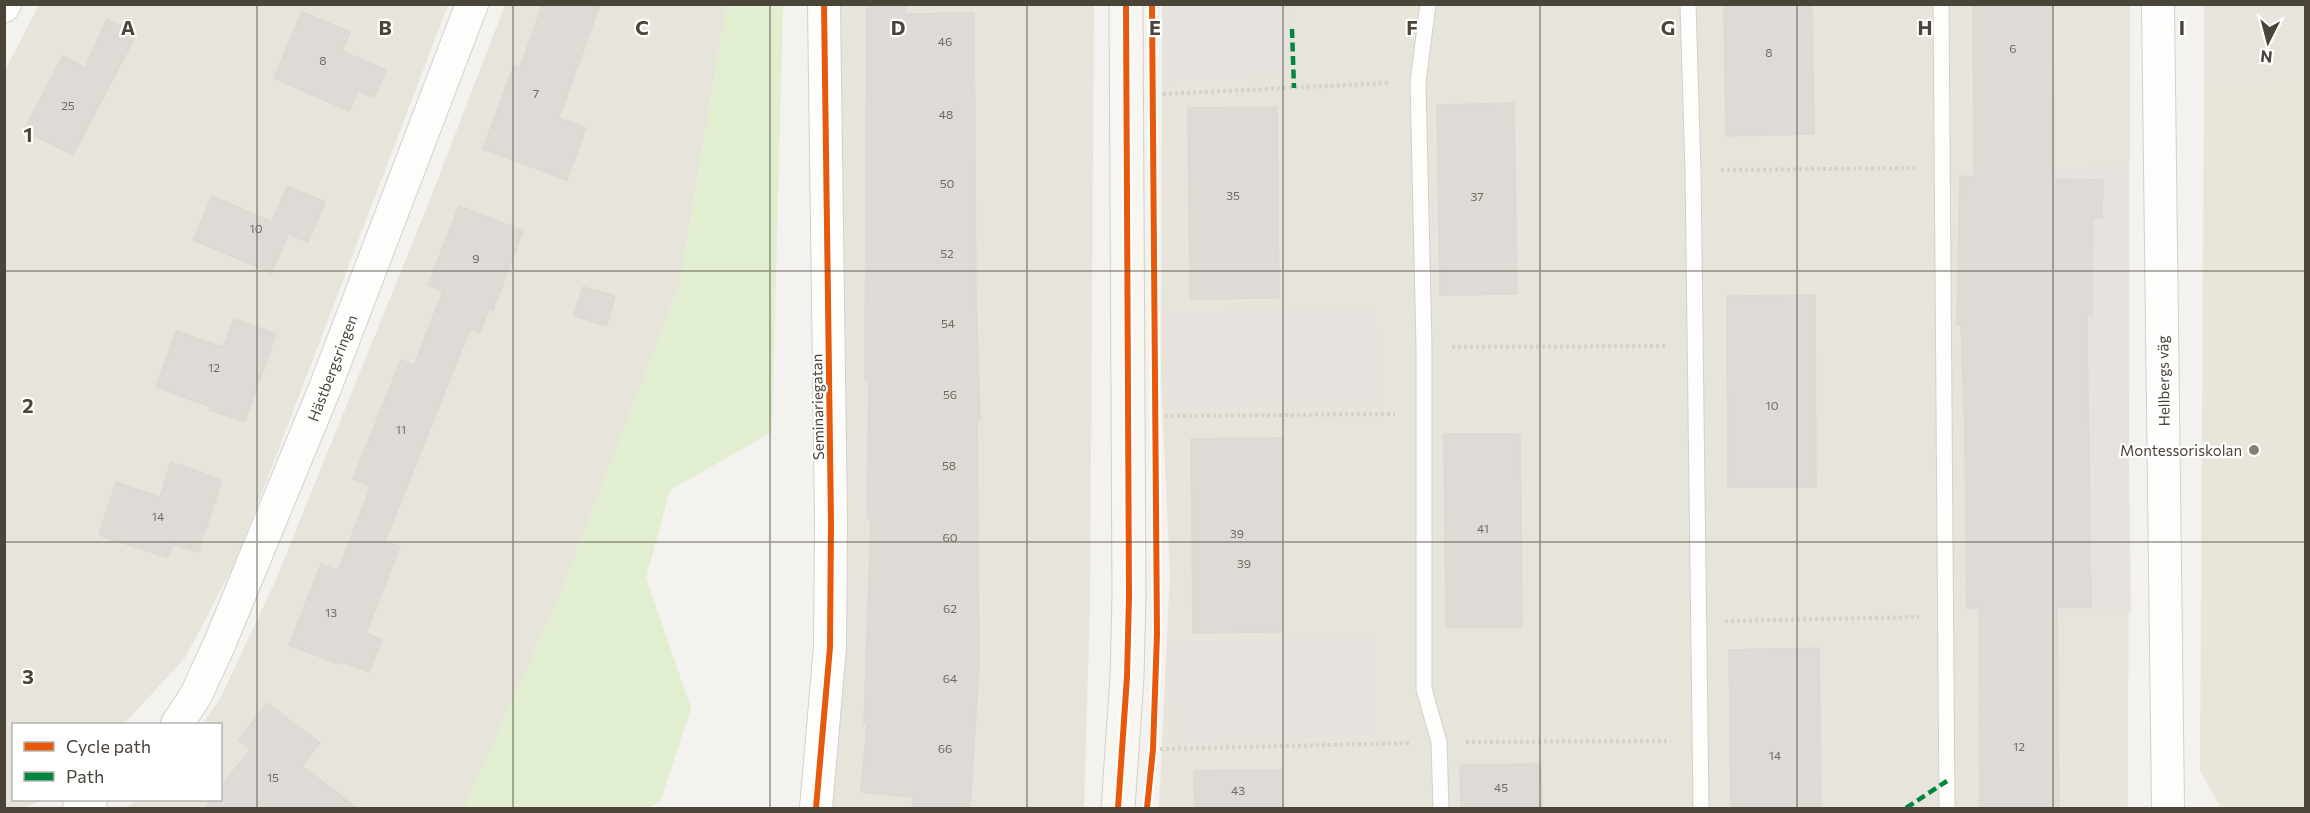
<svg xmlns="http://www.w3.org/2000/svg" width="2310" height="813" font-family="Commissioner,sans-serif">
	<rect width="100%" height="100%" fill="#f4f2ee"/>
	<g fill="#e7e4dc">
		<path d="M39,5H448L236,561L185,658L124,724H14V800H42L24,808H5L4,72Z"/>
		<path d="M505,5H727L680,284L560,595L465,807L125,808L137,800H220V724H202L220,699L274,584L427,207Z"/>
		<path d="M840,5H1094L1090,604L1084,808H827L842,348Z"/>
		<path d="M1162,5H2130L2128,808H1159L1170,573L1161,380Z"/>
		<path d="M2204,5H2305V80L2204,81Z"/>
	</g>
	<path fill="#eae5da" d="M2305,80V808H2221L2200,771L2204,81Z"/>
	<path fill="#e1eecf" d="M727,5H783L772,432L670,490L646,578L691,708L661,800L649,808H464L560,595L680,284Z"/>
	<g fill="#e6e3df">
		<path d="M1162,5H1291L1292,76L1164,81Z"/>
		<path d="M2125,167L2131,612L1964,614L1958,169Z"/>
		<path d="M1376,307L1379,402L1172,408L1169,313Z"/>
		<path d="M1371,634L1375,735L1174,743L1170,642Z"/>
	</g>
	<g fill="#dedbd6" stroke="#dcd9d4" stroke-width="1.5">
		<path d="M543,4H600L559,118L586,128L567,180L483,149L514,65L520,68Z"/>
		<path d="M867,4H905V14L974,13L976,296L980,421H977L979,664L970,808H912L913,797L861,792L867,724H864L871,518H867L869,379H865Z"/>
		<path d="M1724,4H1812L1814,134L1726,136Z"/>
		<path d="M1973,4H2052L2054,179L2103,180L2102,218H2093L2092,316H2087L2091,607H2057L2059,808H1980L1979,608H1967L1965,427L1961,325H1957L1960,176L1974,177Z"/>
		<path d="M302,12L350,32L342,51L386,70L374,98L358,91L349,111L274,78Z"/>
		<path d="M107,19L137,33L73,155L24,130L63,56L85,68Z"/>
		<path d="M1514,103L1517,294L1440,295L1437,105Z"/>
		<path d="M1277,107L1279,298L1190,299L1188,108Z"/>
		<path d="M287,186L325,202L308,242L288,234L272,273L193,240L212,196L272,222Z"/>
		<path d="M459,206L523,231L493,310L489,309L480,333L470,329L385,541L400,547L366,633L382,640L369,672L340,661L339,664L289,645L321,564L338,571L371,486L353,479L401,360L414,365L443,291L428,285Z"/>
		<path d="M583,287L615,296L606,326L574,316Z"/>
		<path d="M1815,295L1816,487H1728L1727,296Z"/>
		<path d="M234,319L276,334L245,421L209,410L211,407L156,387L176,331L223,347Z"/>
		<path d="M1444,434H1520L1522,627H1446Z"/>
		<path d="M1281,438L1283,632L1193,633L1191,439Z"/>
		<path d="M171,462L222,480L198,552L172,544L168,558L99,535L116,482L160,497Z"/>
		<path d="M1819,648L1821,808H1731L1729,650Z"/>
		<path d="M267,703L320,743L302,766L357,808H205L212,800H220V788L251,749L239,740Z"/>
		<path d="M1541,764L1542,808H1461L1460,765Z"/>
		<path d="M1282,770V808H1195L1194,771Z"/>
	</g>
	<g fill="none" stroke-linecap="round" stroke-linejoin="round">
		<defs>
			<g id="lane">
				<path d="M1428,4L1418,82L1424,347V689L1439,742L1441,808"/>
				<path d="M1688,4L1693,171L1701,808"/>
				<path d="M1941,4L1947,808"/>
			</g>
			<g id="street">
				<path d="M2158,4L2168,808"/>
				<path d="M4,6L5,4"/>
				<path d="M177,724L196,695L219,645L325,388L472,4"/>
				<path d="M79,808L91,800"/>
				<path d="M816,808L830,647L831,523L824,4"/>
			</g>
			<path id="secondary" d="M1118,808L1127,677L1129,597L1126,4"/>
		</defs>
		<use href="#lane" stroke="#d2d0cb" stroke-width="17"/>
		<use href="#street" stroke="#d2d0cb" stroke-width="34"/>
		<use href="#secondary" stroke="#d3cfc5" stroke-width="35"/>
		<g stroke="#d3d2cc" stroke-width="4" stroke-dasharray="3 3" stroke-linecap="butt">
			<path d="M1163,94L1389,83"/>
			<path d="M1721,170L1915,168"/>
			<path d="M1452,347L1666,346"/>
			<path d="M1165,416L1395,414"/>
			<path d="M1725,621L1919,617"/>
			<path d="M1466,742L1671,741"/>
			<path d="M1160,749L1410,743"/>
		</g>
		<use href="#lane" stroke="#fdfdfc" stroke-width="15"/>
		<use href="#street" stroke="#fdfdfc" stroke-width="32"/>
		<use href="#secondary" stroke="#f7f6f1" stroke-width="33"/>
		<g stroke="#00873e" stroke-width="4.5" stroke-dasharray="9 4.5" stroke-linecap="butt">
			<path d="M1292,29L1294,88"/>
			<path d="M1906,808L1947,781"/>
		</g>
		<defs>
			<g id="cycleway">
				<path d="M816,808L830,647L831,523L824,4"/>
				<path d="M1118,808L1127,677L1129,597L1126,4"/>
				<path d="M1147,808L1153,749L1157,634L1152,4"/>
			</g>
		</defs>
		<use href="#cycleway" stroke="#fff" stroke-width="10"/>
		<use href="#cycleway" stroke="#e8590c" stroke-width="6"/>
	</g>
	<path fill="none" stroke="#4b4439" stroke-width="1.5" stroke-opacity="0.55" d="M257,4V808M513,4V808M770,4V808M1027,4V808M1283,4V808M1540,4V808M1797,4V808M2053,4V808M4,271H2306M4,542H2306"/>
	<circle fill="#868178" stroke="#fff" stroke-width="2" cx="2254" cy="450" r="6"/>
	<g text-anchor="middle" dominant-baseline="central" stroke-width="4.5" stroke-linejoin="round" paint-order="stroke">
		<g font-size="12" fill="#706a61">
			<text x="945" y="41">46</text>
			<text x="2013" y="48">6</text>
			<text x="1769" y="52">8</text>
			<text x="323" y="60">8</text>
			<text x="536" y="93">7</text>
			<text x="68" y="105">25</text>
			<text x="946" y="114">48</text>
			<text x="947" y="183">50</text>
			<text x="1233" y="195">35</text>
			<text x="1477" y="196">37</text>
			<text x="256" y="228">10</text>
			<text x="947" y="253">52</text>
			<text x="476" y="258">9</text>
			<text x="948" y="323">54</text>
			<text x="214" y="367">12</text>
			<text x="950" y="394">56</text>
			<text x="1772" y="405">10</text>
			<text x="401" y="429">11</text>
			<text x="949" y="465">58</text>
			<text x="158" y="516">14</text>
			<text x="1483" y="528">41</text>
			<text x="1237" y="533">39</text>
			<text x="950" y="537">60</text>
			<text x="1244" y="563">39</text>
			<text x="950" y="608">62</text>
			<text x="331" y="612">13</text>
			<text x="950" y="678">64</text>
			<text x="2019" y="746">12</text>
			<text x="945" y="748">66</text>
			<text x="1775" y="755">14</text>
			<text x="273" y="777">15</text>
			<text x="1501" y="787">45</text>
			<text x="1238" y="790">43</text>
		</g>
		<g font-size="15" fill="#4b4439" stroke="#fff">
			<text transform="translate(332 368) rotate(-69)">Hästbergsringen</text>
			<text transform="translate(2163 381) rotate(-91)">Hellbergs väg</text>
			<text transform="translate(817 407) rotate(-91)">Seminariegatan</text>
		</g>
		<g font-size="15" fill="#4b4439" stroke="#fff" text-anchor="end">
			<text x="2242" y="450">Montessoriskolan</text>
		</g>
	</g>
	<g font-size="20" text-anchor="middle" font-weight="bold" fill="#4b4439" stroke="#fff" stroke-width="4.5" stroke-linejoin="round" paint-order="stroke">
		<text x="128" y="35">A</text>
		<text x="385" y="35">B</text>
		<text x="642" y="35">C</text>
		<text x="898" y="35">D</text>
		<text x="1155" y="35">E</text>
		<text x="1412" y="35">F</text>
		<text x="1668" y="35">G</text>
		<text x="1925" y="35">H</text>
		<text x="2182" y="35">I</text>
		<text x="28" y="142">1</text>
		<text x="28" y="413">2</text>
		<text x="28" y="684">3</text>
	</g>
	<rect width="2310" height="813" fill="none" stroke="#4b4439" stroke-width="12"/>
	<rect x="12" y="723" width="210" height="78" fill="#ffffff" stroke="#b7b4b0" stroke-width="1.5"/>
	<rect x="24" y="742" width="30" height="9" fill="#e8590c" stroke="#b7b4b0" stroke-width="1.5"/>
	<text x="66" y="753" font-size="18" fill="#4b4439">Cycle path</text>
	<rect x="24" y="772" width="30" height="9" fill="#00873e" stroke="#b7b4b0" stroke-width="1.5"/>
	<text x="66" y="783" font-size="18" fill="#4b4439">Path</text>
	<g transform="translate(2268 42) rotate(186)" stroke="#ffffff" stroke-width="4.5" paint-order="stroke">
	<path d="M0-4.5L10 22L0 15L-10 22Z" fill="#4b4439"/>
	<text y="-9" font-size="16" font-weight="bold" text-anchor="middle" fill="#4b4439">N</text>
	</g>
</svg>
